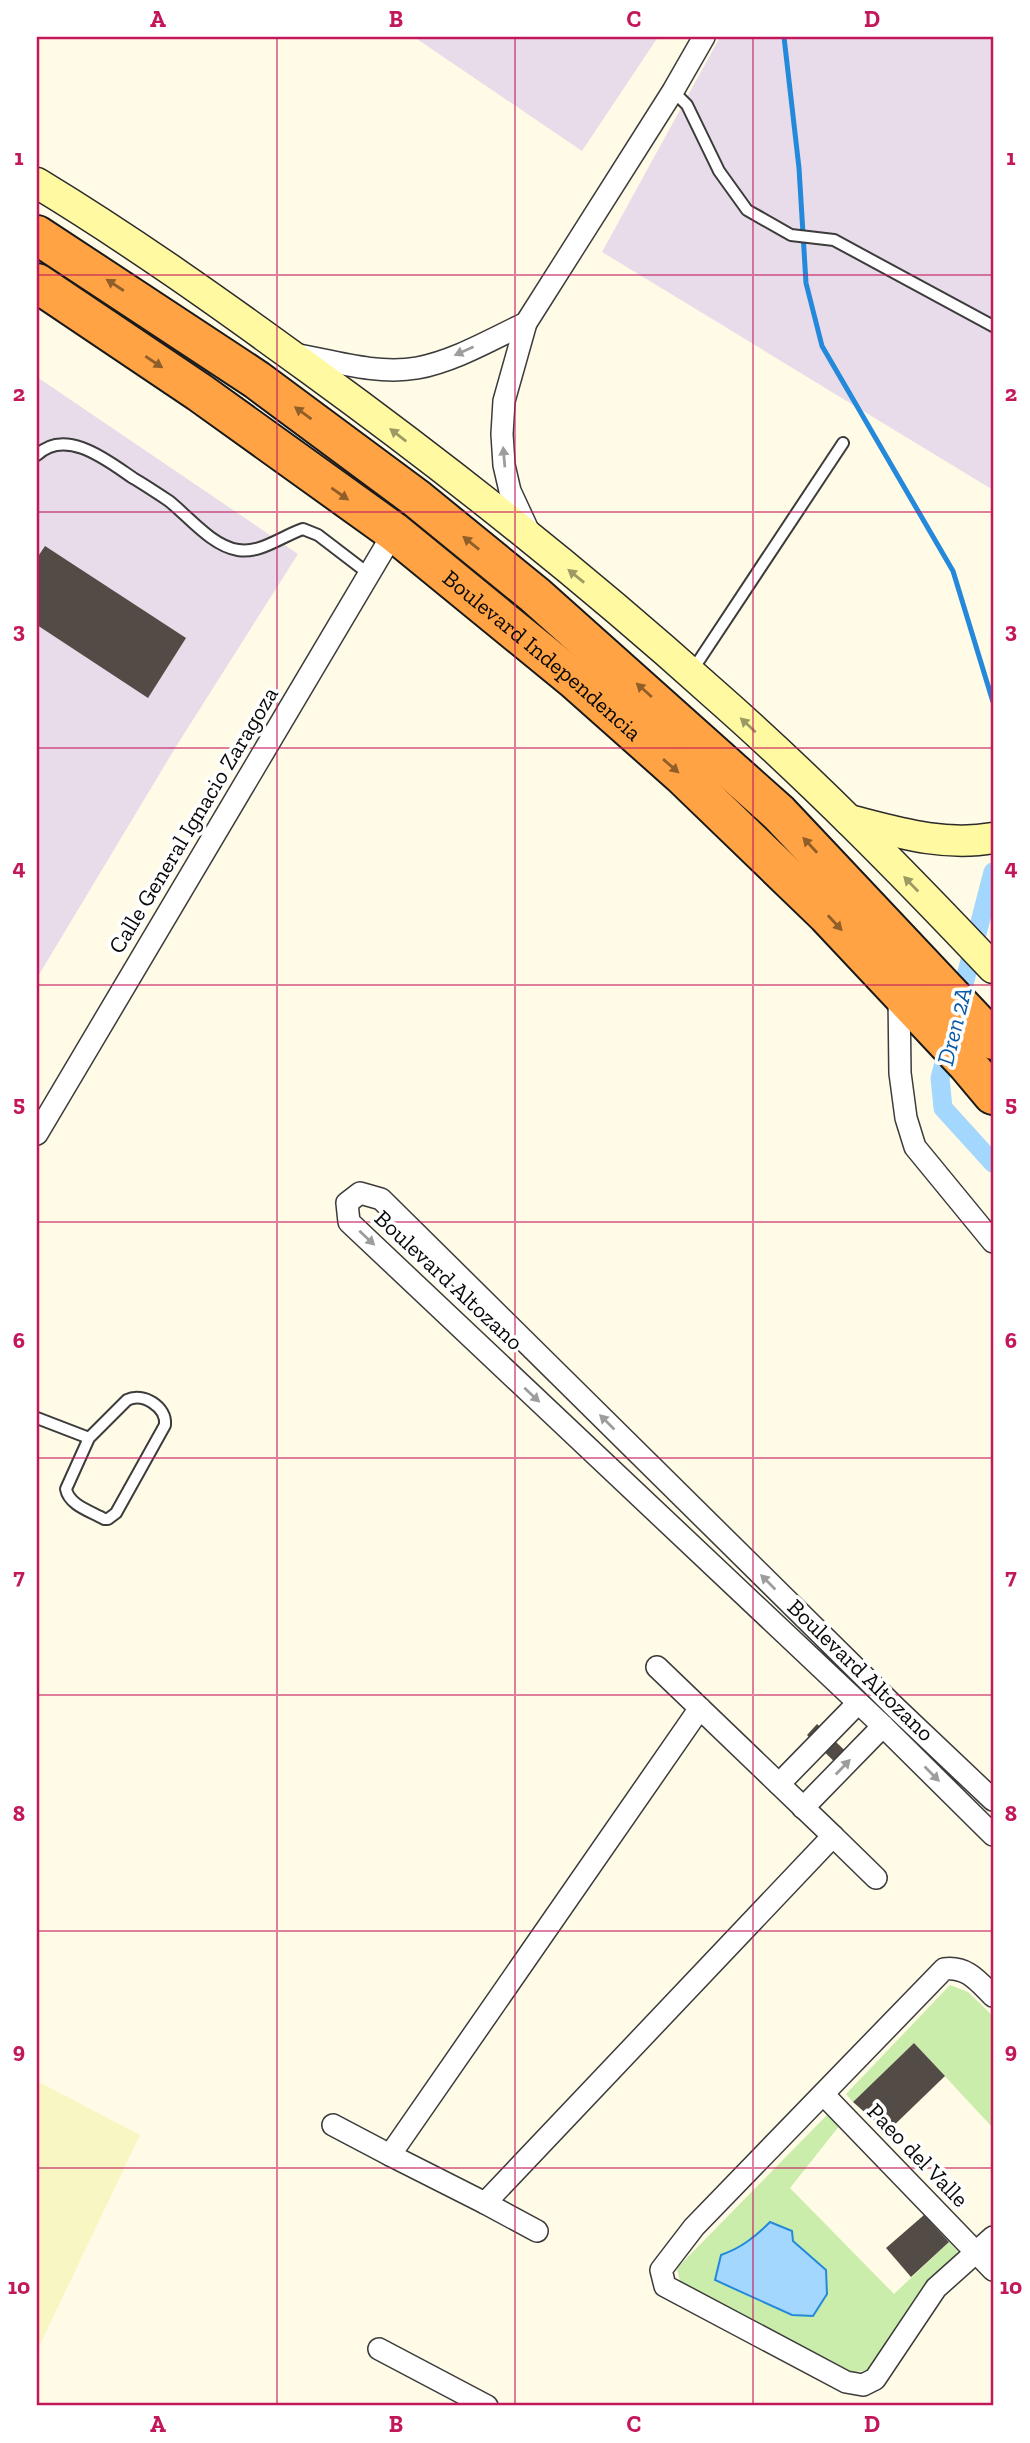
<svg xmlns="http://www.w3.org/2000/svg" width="1030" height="2443" font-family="'Zilla Slab',serif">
	<rect width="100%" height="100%" fill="#fffbe6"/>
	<g fill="#e9dcea">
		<path d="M414,37H658L582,151Z"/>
		<path d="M720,37H993V490L602,252Z"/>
		<path d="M37,377L298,554L177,745L37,978Z"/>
	</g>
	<path fill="#f8f6c3" d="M37,2081L140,2135L37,2351Z"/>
	<g fill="#caedac">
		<path d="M950,1985L968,1992L993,2016V2128L914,2043L853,2102L846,2094Z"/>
		<path d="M827,2115L840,2125L790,2188L894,2294L949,2242L959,2253L910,2306L869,2370L849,2373L680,2281L677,2268Z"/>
	</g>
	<path fill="#a4d7fd" stroke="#2489db" stroke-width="2" d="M770,2222L792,2231L793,2241L826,2270L827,2294L813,2316L792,2315L715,2280L721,2255C741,2248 755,2237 770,2222Z"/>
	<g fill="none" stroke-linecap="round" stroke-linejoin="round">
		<path stroke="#2489db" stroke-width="5" d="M784,37L799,168L806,283L822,346L953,571L993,702"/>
		<g stroke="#a4d7fd" stroke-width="19">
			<path d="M958,1007L993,872"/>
			<path d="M949,1043L940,1078L943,1108L993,1163"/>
		</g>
	</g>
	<g fill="#534b45">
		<path d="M45,546L186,638L148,698L37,625V558Z"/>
		<path d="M817,1724L857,1762L846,1773L807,1735Z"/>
		<path d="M914,2043L945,2076L887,2132L853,2102Z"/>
		<path d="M924,2215L949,2242L911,2277L886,2248Z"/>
	</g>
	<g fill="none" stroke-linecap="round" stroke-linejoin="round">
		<defs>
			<g id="lane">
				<path d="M673,91L687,105L719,171L747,210L791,235L834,240L993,326"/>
				<path d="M37,455C66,427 108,461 133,478C145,485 157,493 169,501C189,517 212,546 238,550C260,554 282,536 303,529L318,535L369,574"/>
				<path d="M692,671L843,443"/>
				<path d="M37,1418L89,1438L66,1489C69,1505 90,1511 104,1519H108L116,1513L165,1425C167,1407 143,1392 127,1400L89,1438"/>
			</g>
			<g id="street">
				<path d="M294,354C333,361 377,375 417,368C455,361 492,339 526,323"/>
				<path d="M529,532L510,491L504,465L502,434L504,401L526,323L673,91L704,37"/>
				<path d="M899,993L900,1073L906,1118L915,1147L993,1242"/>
				<path d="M37,1134L394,532"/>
				<path d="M657,1667L833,1836L485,2203L390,2155L700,1708"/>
				<path d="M779,1784L858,1703"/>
				<path d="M993,1800L897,1709L381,1199L360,1193L347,1203L349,1222L883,1726L993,1835"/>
				<path d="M803,1808L883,1726"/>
				<path d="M833,1836L876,1878"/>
				<path d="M993,1996C978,1981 967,1966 944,1969L694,2227L661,2270L665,2286L846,2382L863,2385L875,2379L936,2288L993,2237"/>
				<path d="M824,2095L993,2270"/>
				<path d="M333,2125L390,2155"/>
				<path d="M485,2203L537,2231"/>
				<path d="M379,2349L487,2406"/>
			</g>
			<g id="secondary">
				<path d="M37,183C131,240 221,304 310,369C449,470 585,578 713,693C811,779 903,873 993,968"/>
				<path d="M849,820C896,832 944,847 993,838"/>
			</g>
			<g id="highway">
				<path d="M37,235L257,380L416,498L535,595L779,813L993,1040"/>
				<path id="s1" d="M37,283L199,392L394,532L575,680L682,775L827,915L967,1064L993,1095"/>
			</g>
		</defs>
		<use href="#lane" stroke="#3c3c3c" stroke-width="14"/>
		<use href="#street" stroke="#3c3c3c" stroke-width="24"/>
		<use href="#secondary" stroke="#2b2b2b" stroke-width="33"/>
		<use href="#highway" stroke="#1a1a1a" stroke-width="42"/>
		<use href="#lane" stroke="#fff" stroke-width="10"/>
		<use href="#street" stroke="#fff" stroke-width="21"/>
		<use href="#secondary" stroke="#fff9a1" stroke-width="30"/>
		<use href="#highway" stroke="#ffa344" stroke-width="38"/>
	</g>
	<defs><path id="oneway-solid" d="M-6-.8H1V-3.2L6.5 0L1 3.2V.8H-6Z" transform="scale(1.75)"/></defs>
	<g fill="#905e29">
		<use href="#oneway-solid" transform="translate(115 285) rotate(-147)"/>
		<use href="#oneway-solid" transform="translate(154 362) rotate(34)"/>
		<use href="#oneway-solid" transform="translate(303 413) rotate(-144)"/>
		<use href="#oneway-solid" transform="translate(340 494) rotate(35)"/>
		<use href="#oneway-solid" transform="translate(471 543) rotate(-141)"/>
		<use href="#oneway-solid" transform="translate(644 690) rotate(-138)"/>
		<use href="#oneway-solid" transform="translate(671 766) rotate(41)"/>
		<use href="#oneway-solid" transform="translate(810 845) rotate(-133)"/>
		<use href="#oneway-solid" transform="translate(835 923) rotate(47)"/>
	</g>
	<g fill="#9d9d9d">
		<use href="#oneway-solid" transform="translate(464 351) rotate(156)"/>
		<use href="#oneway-solid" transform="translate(504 457) rotate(-95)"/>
		<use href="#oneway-solid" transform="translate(367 1238) rotate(43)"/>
		<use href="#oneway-solid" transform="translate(532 1395) rotate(43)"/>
		<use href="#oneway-solid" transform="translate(607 1422) rotate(-135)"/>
		<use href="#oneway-solid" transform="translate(768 1582) rotate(-135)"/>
		<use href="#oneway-solid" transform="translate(843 1767) rotate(-46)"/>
		<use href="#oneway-solid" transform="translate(932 1774) rotate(45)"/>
	</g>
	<g fill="#9d9964">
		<use href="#oneway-solid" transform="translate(398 435) rotate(-142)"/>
		<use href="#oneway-solid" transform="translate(576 576) rotate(-141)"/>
		<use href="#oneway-solid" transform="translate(748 725) rotate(-137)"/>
		<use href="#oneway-solid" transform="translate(911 884) rotate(-134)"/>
	</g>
	<path fill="none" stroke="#c2185b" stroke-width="2" stroke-opacity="0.55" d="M277,37V2406M515,37V2406M753,37V2406M37,275H993M37,512H993M37,748H993M37,985H993M37,1222H993M37,1458H993M37,1695H993M37,1931H993M37,2168H993"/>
	<g text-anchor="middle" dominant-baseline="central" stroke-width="7" stroke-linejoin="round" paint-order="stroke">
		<g font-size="23" fill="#090909" stroke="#fff">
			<text stroke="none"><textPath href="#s1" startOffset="628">Boulevard Independencia</textPath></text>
			<text transform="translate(193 820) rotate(-59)">Calle General Ignacio Zaragoza</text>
			<text transform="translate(449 1280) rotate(43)">Boulevard Altozano</text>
			<text transform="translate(861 1670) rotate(44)">Boulevard Altozano</text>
			<text transform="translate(918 2155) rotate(46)">Paeo del Valle</text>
		</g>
		<g font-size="24" font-style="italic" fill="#0859a6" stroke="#fff">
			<text transform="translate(954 1026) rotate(-76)">Dren 2A</text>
		</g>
	</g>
	<rect width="1030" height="2443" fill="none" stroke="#ffffff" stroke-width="77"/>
	<rect x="38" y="38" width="954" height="2366" fill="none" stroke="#c2185b" stroke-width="2.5"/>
	<g font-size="23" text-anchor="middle" font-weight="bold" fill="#c2185b">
		<text x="158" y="27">A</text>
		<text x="396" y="27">B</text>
		<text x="634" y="27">C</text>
		<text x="872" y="27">D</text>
		<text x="19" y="165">1</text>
		<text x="1011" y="165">1</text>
		<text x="19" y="401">2</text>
		<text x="1011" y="401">2</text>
		<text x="19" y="638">3</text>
		<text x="1011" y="638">3</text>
		<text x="19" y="875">4</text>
		<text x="1011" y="875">4</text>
		<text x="19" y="1111">5</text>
		<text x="1011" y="1111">5</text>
		<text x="19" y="1348">6</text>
		<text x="1011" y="1348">6</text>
		<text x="19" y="1584">7</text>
		<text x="1011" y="1584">7</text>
		<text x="19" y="1821">8</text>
		<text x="1011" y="1821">8</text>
		<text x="19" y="2058">9</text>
		<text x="1011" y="2058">9</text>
		<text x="19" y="2294">10</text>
		<text x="1011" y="2294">10</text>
		<text x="158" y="2432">A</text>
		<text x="396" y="2432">B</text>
		<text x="634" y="2432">C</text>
		<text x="872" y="2432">D</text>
	</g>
</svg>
